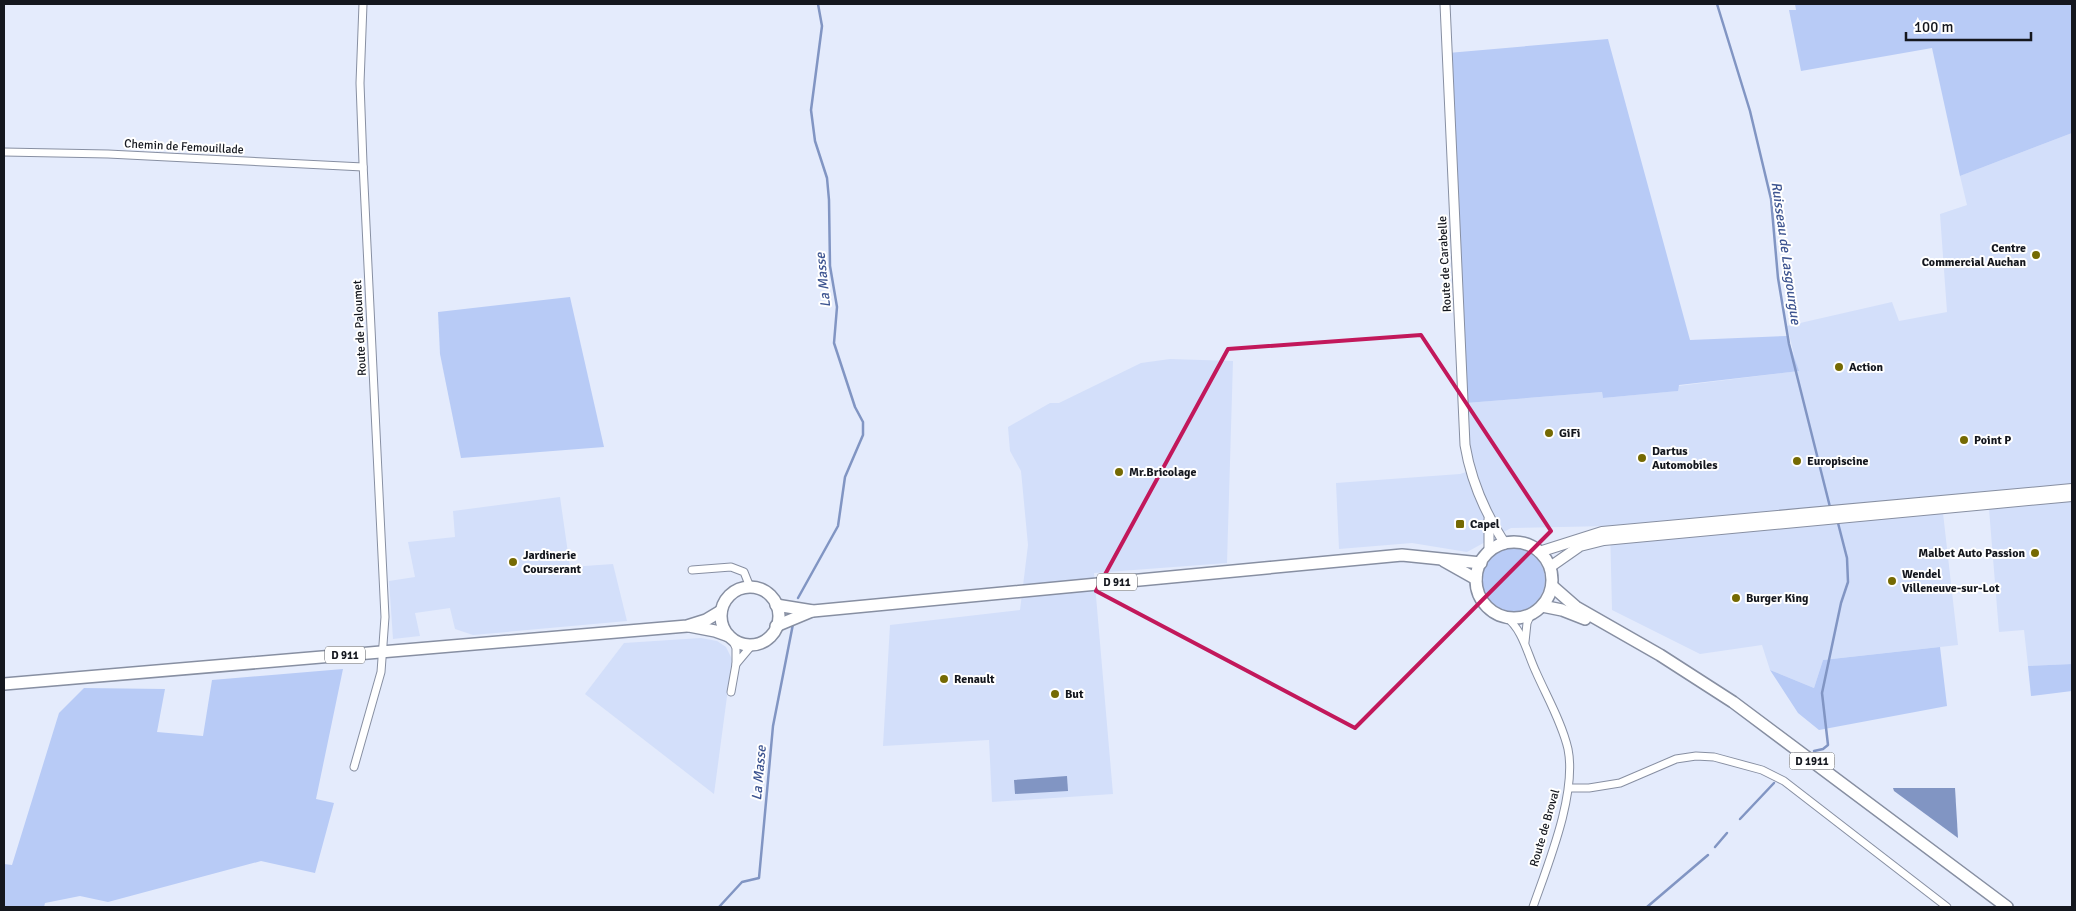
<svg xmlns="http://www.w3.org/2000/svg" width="2076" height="911" font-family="Signika,sans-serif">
	<rect width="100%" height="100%" fill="#e4ebfc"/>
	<g fill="#d3dffa">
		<path d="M2072,133V664L2028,666L2024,630L1999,632L1989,509L1943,513L1958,645L1823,660L1814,688L1770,670L1762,645L1700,654L1612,610L1610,526L1511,528L1467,552L1412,543L1339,549L1336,483L1460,474L1475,469L1469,450L1466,403L1602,392L1603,398L1677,391L1678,386L1798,371L1787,326L1892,302L1899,321L1947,312L1940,214L1967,205L1960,176Z"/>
		<path d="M1170,359L1233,361L1227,563L1094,573L1113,794L992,802L989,740L883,746L890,625L1020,610L1028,545L1021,471L1010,451L1008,427L1050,403H1059L1141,363Z"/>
		<path d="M560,497L570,567L613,564L627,621L473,635L455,629L450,608L415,613L420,636L393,639L389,581L415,577L408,542L455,537L453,511Z"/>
		<path d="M701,638L717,641L726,647L732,659L714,794L585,694L624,643Z"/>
	</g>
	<g fill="#b8cbf6">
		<path d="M1795,4H2072V133L1960,176L1932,48L1801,71L1789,10H1796Z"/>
		<path d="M1608,39L1690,340L1787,336L1799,371L1679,385L1678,391L1603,398L1602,392L1466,403L1448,53Z"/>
		<path d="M570,297L604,447L461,458L440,354L438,312Z"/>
		<circle cx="1513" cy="580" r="32"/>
		<path d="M1940,647L1947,706L1819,730L1798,713L1770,670L1814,688L1823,660Z"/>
		<path d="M2072,664V691L2031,696L2028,666Z"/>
		<path d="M343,669L316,799L334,803L315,873L261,861L108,902L80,896L45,903L44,907H4V864L12,865L59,713L84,688L165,689L157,732L203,736L212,680Z"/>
	</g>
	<g fill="#8195c3">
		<path d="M1067,776L1068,791L1015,794L1014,780Z"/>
		<path d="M1893,788H1955L1958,838L1894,791Z"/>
	</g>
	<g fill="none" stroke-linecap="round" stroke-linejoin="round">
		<g stroke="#8195c3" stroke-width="2.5">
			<path d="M1717,4L1750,111L1771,199L1778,278L1789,344L1830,507"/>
			<path d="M798,598L838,526L845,477L863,435V422L855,407L834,343L837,307L830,266L829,200L827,178L815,141L811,110L822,26L818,4"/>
			<path d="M1814,751L1823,749L1828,745L1822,693L1841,603L1848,582L1847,558L1838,523"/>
			<path d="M1740,819L1774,783"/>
			<path d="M1715,847L1727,833"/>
			<path d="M719,907L742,882L759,878L773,726L793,624"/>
			<path d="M1647,907L1708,855"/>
		</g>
		<defs>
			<g id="minor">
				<path d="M4,152L108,154L363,167"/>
				<path d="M692,570L731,567L744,572L750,587"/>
				<path d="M1506,617C1523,630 1527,653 1536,672C1547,697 1562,723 1568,749C1577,794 1548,864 1533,907"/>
				<path d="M732,639L736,648V664L752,645"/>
				<path d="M1525,642L1527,623L1531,614"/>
				<path d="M731,692L736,664"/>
				<path d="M354,767L381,672L385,617L363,163L360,83L363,4"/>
				<path d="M1569,788H1589L1620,783L1676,759L1696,756L1714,757L1762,770L1784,781L1947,907"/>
			</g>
			<g id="tertiary">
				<path d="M1445,4L1465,445C1471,481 1485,513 1505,544"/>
				<path d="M1489,519V552"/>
			</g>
			<g id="secondary">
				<path d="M1539,552L1602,532L2072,489"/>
				<path d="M1550,567L1580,546L1604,540L2072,496"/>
			</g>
			<g id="primary">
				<circle cx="1514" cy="580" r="38"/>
				<path d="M1444,561L1476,579"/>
				<path d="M1552,586L1576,607L1660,655L1733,702L2007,907"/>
				<circle cx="750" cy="616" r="29"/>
				<path d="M776,605L813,611L1402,555L1481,563"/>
				<path d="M1542,606L1562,610L1585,619"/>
				<path d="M689,626L715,631L729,636"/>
				<path d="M776,626L812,611"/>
				<path d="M4,684L687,626L706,620L721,611"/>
			</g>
		</defs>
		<use href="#minor" stroke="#878fa2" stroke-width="9"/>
		<use href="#tertiary" stroke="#878fa2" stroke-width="11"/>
		<use href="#secondary" stroke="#878fa2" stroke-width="12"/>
		<use href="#primary" stroke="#878fa2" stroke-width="14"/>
		<use href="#minor" stroke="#fff" stroke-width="7"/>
		<use href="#tertiary" stroke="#fff" stroke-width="9"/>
		<use href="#secondary" stroke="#fff" stroke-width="10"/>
		<use href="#primary" stroke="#fff" stroke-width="11"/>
	</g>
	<path fill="none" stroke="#c2185b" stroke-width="4" stroke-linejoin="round" d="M1421,335L1551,531L1355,728L1096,591L1228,349Z"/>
	<g fill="#756a03" stroke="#fff" stroke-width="2">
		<circle cx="2036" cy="255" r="5"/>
		<circle cx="1839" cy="367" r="5"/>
		<circle cx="1549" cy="433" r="5"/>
		<circle cx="1964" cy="440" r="5"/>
		<circle cx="1642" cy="458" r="5"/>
		<circle cx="1797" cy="461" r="5"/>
		<circle cx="1119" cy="472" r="5"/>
		<rect x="1455" y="519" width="10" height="10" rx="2.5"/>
		<circle cx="2035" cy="553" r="5"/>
		<circle cx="513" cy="562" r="5"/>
		<circle cx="1892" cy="581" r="5"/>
		<circle cx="1736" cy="598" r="5"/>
		<circle cx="944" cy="679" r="5"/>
		<circle cx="1055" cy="694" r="5"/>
	</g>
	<g text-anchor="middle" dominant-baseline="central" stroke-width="4" stroke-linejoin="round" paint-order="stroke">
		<g fill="#fff" stroke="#5a5d62" stroke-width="1">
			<rect x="1097" y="573.5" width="40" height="17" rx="4"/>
			<rect x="325" y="646.5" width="40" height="17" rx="4"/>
			<rect x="1789.5" y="752.5" width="45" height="17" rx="4"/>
		</g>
		<g font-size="11" font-weight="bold" fill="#14171e">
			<text x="1117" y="582">D 911</text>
			<text x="345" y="655">D 911</text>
			<text x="1812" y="761">D 1911</text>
		</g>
		<g font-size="12" fill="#14171e" stroke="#fff">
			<text transform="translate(184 147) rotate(3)">Chemin de Femouillade</text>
			<text transform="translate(1445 264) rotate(-93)">Route de Carabelle</text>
			<text transform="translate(360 328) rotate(-93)">Route de Paloumet</text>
			<text transform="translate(1545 828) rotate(-74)">Route de Broval</text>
		</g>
		<g font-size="12" font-weight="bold" fill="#14171e" stroke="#fff" text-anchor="start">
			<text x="2026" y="248" text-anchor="end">Centre<tspan x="2026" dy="14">Commercial Auchan</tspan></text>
			<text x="1849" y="367">Action</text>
			<text x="1559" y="433">GiFi</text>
			<text x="1974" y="440">Point P</text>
			<text x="1652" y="451">Dartus<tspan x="1652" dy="14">Automobiles</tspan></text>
			<text x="1807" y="461">Europiscine</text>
			<text x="1129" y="472">Mr.Bricolage</text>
			<text x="1470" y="524">Capel</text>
			<text x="2025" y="553" text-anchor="end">Malbet Auto Passion</text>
			<text x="523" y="555">Jardinerie<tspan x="523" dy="14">Courserant</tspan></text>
			<text x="1902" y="574">Wendel<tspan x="1902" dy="14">Villeneuve-sur-Lot</tspan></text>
			<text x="1746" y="598">Burger King</text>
			<text x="954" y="679">Renault</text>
			<text x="1065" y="694">But</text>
		</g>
		<g font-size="14" font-style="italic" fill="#3d5490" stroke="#fff">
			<text transform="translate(1786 253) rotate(82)">Ruisseau de Lasgourgue</text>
			<text transform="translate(823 280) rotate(-96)">La Masse</text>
			<text transform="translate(759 773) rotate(-85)">La Masse</text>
		</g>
	</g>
	<rect width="2076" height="911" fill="none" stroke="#14171e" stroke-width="10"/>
	<path d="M1906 32v8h125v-8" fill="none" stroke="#14171e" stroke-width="2.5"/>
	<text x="1914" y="32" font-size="15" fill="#14171e" stroke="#ffffff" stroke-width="4" paint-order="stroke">100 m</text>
</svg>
